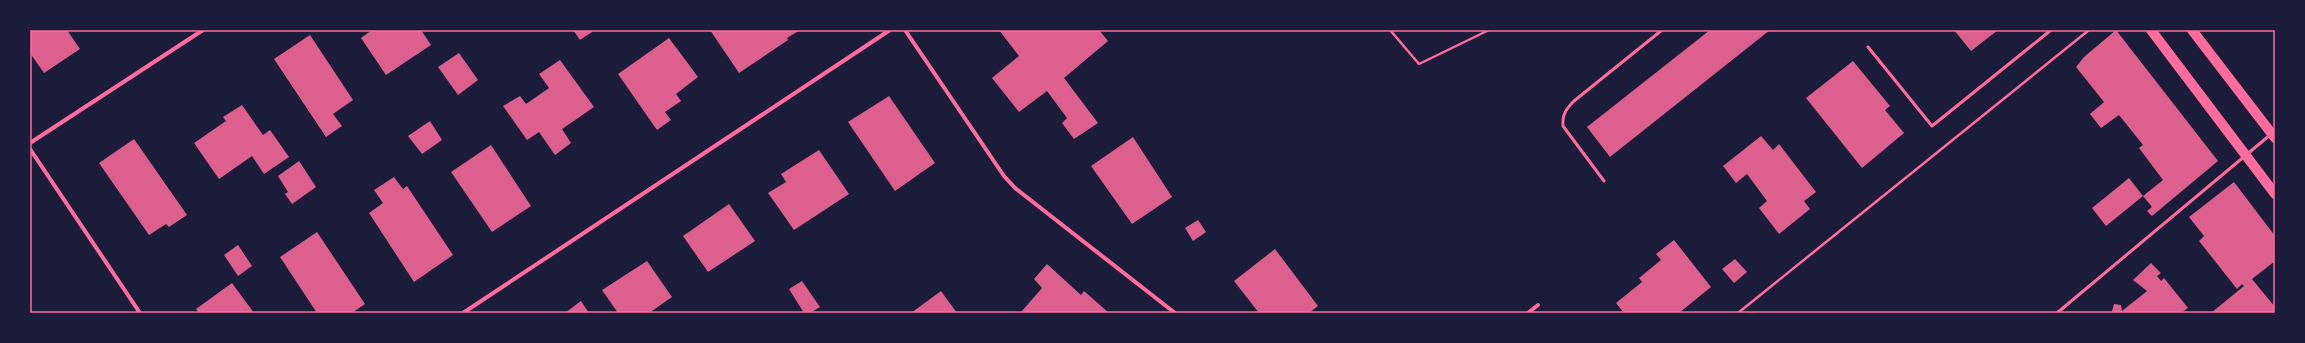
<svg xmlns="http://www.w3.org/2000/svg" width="2305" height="343" font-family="Merriweather,serif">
	<rect width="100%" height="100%" fill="#1b1b3a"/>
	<g fill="#dd5f8e">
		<path d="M30,30H67L80,49L44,73L30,53Z"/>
		<path d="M372,30H421L431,45L386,75L361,38Z"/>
		<path d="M573,30H591L592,32L580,40Z"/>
		<path d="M710,30H800L787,38L788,40L739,73Z"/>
		<path d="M999,30H1099L1108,41L1064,78L1098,123L1074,139L1062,123L1067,118L1047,91L1019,112L992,78L1019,56Z"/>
		<path d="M1710,30H1770L1610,157L1587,127Z"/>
		<path d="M1954,30H1998L1971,51Z"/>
		<path d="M2116,30L2218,161L2152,216L2147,211L2152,207L2143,196L2106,226L2092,208L2129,178L2143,196L2163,180L2139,148L2143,145L2119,115L2101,128L2090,114L2104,102L2076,67L2084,57Z"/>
		<path d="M310,35L353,100L333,114L342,126L326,137L274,59Z"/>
		<path d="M669,38L698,77L676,94L681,101L665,112L671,120L657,130L618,74Z"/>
		<path d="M459,53L478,80L458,95L438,67Z"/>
		<path d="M560,60L594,107L562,129L571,143L555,155L539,132L527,140L503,106L520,96L526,104L549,88L539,74Z"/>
		<path d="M1853,61L1890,106L1885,110L1904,133L1862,168L1806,98Z"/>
		<path d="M889,96L935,163L895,191L848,122Z"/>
		<path d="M242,105L263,135L270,130L289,157L264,174L252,156L219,179L194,143L226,121L223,117Z"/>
		<path d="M430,121L442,140L422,154L408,136Z"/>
		<path d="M1761,136L1773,150L1779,144L1816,192L1804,201L1810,209L1779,234L1759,208L1767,201L1747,174L1736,183L1723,166Z"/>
		<path d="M1133,137L1172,197L1132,224L1091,166Z"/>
		<path d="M134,139L187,215L169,227L166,224L149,235L99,163Z"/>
		<path d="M491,145L531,206L492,232L451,172Z"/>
		<path d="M819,150L849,194L794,230L768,193L786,182L781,174Z"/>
		<path d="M299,161L316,187L292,204L285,194L288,192L278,176Z"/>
		<path d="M394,177L403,189L407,186L453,255L414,282L369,213L383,203L374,190Z"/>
		<path d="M2234,182L2275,236V261L2252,279L2275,307V313H2211L2244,286L2242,284L2237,289L2199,241L2204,236L2189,217Z"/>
		<path d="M729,204L755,241L708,272L683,236Z"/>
		<path d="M1198,220L1206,232L1193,241L1185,228Z"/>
		<path d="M317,232L365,304L352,313H317L280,257Z"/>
		<path d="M1674,240L1711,287L1679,313H1624L1616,303L1642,282L1639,278L1661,260L1656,254Z"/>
		<path d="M238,245L252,266L238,276L224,255Z"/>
		<path d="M1275,249L1318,306L1309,313H1259L1234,281Z"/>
		<path d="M1735,259L1747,272L1734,283L1722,269Z"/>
		<path d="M647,261L672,297L649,313H618L602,290Z"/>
		<path d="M2151,263L2161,273L2157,276L2161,281L2164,278L2188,308L2181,313H2115L2112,311L2114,304L2121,305L2122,311L2147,291L2133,280Z"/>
		<path d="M1047,264L1081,295L1084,291L1109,313H1024L1022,311L1042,288L1034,279Z"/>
		<path d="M802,281L820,307L810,313H804L789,289Z"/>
		<path d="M232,283L254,313H199L196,309Z"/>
		<path d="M941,291L957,313H911Z"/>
		<path d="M581,301L589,313H565Z"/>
	</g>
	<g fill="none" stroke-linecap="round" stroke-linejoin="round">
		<g stroke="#ff6b9d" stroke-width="2.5">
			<path d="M1390,30L1419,64L1489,30"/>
			<path d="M1738,313L2089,30"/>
		</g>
		<g stroke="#ff6b9d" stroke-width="3">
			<path d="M1868,47L1932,126L2051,30"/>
			<path d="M1604,181L1563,126C1562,115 1566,109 1574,101L1662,30"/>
			<path d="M2057,313L2270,135"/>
		</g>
		<g stroke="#ff6b9d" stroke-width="4">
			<path d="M905,30L1004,176L1015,188L1175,313"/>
			<path d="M30,143L203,30"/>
			<path d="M30,149L140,313"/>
			<path d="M463,313L890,30"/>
			<path d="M1528,313L1538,305"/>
		</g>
		<g stroke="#ff6b9d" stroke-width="10">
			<path d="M2151,30L2275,194"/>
			<path d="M2192,30L2275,138"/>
		</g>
	</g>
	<rect width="2305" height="343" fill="none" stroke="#1b1b3a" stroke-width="62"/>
	<rect x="31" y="31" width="2243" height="281" fill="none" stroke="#ff6b9d" stroke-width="1.5"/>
</svg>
